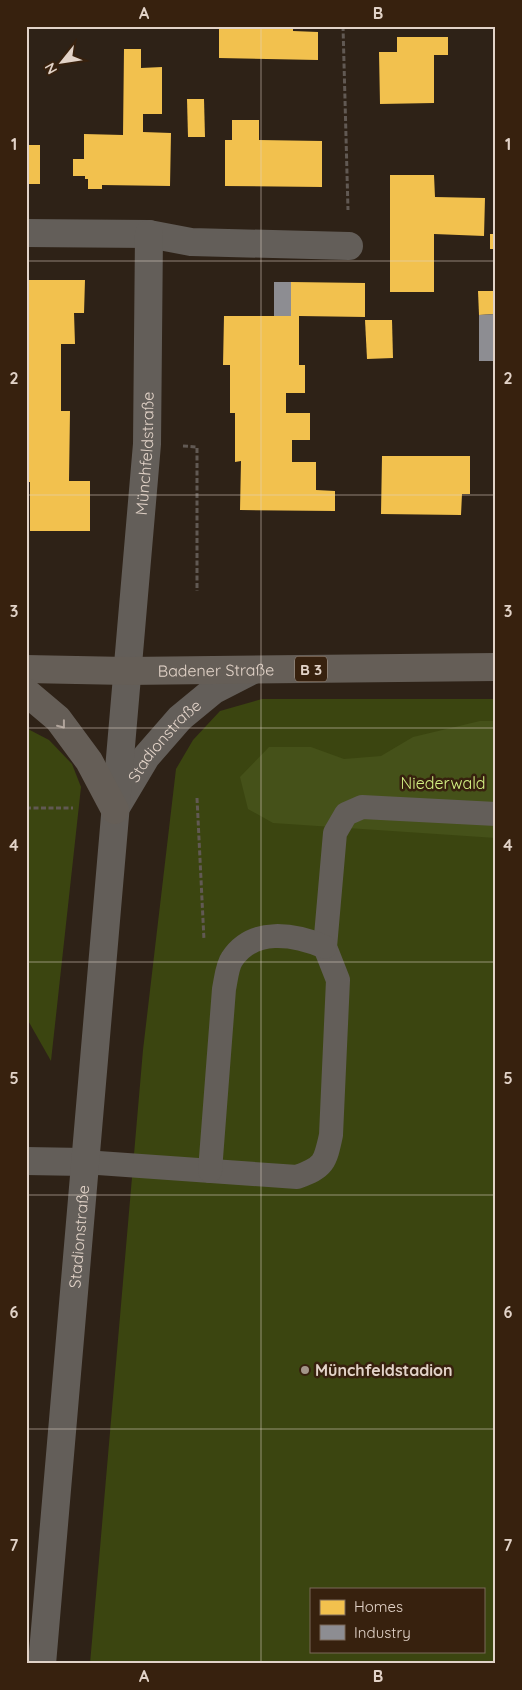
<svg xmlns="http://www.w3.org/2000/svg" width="522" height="1690" font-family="Quicksand,sans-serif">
	<rect width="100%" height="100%" fill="#2e2217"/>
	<g fill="#3b4510" fill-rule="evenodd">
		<path d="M262,699H496V1664H90L143,1050L176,769L193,740L220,711ZM311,1589H483V1651H311Z"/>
		<path d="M26,728L49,740L72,764L81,787L51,1061L26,1017Z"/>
	</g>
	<path fill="#455119" d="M480,721H496V838L273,823L248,809L240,777L269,747H311L344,759L381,756L413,737Z"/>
	<g fill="#f2c14e">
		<path d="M219,26H293V31L318,32V60L219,58Z"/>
		<path d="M397,37H448V55H434V103L380,104L379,52H397Z"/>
		<path d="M124,49H141V68L162,67V114H143V132L171,133L170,186L102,185V189H88V179H85V176H73V159H84V134L123,135Z"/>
		<path d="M187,99H204L205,137H188Z"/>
		<path d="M232,120H259V140L322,141V187L225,186V140H232Z"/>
		<rect x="26" y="145" width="14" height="39"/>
		<path d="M390,175H434L435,197L485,198L484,236L434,234V292H390Z"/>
		<rect x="490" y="234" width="6" height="15"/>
		<path d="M26,280H85L84,313H74L75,344H61V411H70L69,481H90V531H30V482H26Z"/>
		<path d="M291,282L365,283V317L299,316V365H305V393H286V413H310V440H292V462H316V490L335,491V511L240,510L241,461L235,462V413H230V365H223L224,316H291Z"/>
		<path d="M478,291H496V314L479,315Z"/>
		<path d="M365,320H392L393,358L367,359Z"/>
		<path d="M382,456H470V494H462L461,515L381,514Z"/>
	</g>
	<g fill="#8d8d92">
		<rect x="274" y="282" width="17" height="34"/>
		<path d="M496,314V361H479V315Z"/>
	</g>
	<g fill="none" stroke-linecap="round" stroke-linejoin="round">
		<g stroke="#615953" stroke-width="3" stroke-dasharray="5 2.5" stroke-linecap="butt">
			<path d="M343,26L348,210"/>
			<path d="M183,446L197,447V591"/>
			<path d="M197,798L204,940"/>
			<path d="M26,808H73"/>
		</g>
		<g stroke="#635e59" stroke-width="24">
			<path d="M84,1162L297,1177C324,1167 325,1163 331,1135L338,980L325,947L335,833L346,814L362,807L496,814"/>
			<path d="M210,1171L224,989C226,980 227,966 232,959C253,927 294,934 325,947"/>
		</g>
		<g stroke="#635e59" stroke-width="28">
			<path d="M26,233L149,234L191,242L349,246"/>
			<path id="s1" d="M118,804L146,757L180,718L214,690L253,670"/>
			<path d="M26,1161L84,1162"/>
			<path id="s2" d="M42,1664L147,444L149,234"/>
		</g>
		<g stroke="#655e57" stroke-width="28">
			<path id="s3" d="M26,669L127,671L496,667"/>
			<path d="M26,692L58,719L89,761L115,810"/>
		</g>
	</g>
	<defs><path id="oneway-chevron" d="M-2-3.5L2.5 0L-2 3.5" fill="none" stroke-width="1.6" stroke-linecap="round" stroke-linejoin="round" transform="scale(1.25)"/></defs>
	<use stroke="#b0a49b" href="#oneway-chevron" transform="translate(62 725) rotate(52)"/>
	<path fill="none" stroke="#e2d3c8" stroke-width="1" stroke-opacity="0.55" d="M261,26V1664M26,261H496M26,495H496M26,728H496M26,962H496M26,1195H496M26,1429H496"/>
	<circle fill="#a3958a" stroke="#37210e" stroke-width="2" cx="305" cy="1370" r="5"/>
	<g text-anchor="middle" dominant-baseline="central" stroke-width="5" stroke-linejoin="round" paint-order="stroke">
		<rect fill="#37210e" stroke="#af9e90" stroke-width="1" x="295" y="656.5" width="32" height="25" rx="4"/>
		<g font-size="15" font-weight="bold" fill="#e2d3c8">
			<text x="311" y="669">B 3</text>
		</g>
		<g font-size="16" fill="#e2d3c8" stroke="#37210e">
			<text stroke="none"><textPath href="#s2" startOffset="1215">Münchfeldstraße</textPath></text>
			<text stroke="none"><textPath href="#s3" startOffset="190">Badener Straße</textPath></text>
			<text stroke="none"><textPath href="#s1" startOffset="79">Stadionstraße</textPath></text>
			<text stroke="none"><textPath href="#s2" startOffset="429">Stadionstraße</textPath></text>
		</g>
		<g font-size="16" fill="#d4f284" stroke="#37210e">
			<text x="443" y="783">Niederwald</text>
		</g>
		<g font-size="16" font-weight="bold" fill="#e2d3c8" stroke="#37210e" text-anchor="start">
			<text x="315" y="1370">Münchfeldstadion</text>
		</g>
	</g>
	<rect width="522" height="1690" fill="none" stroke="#37210e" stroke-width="55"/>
	<rect x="310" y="1588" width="175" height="65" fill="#37210e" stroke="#7b6858"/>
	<rect x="320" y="1600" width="25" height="15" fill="#f2c14e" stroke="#7b6858"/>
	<text x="354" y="1612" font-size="15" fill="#e2d3c8">Homes</text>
	<rect x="320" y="1625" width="25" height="15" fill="#8d8d92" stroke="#7b6858"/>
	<text x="354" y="1638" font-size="15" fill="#e2d3c8">Industry</text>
	<g transform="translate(62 62) rotate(240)" stroke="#37210e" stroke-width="4" paint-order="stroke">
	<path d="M0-4L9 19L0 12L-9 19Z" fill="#e2d3c8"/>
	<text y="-8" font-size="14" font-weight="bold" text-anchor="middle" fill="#e2d3c8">N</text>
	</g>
	<rect x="28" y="28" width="466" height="1634" fill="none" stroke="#e2d3c8" stroke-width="2"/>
	<g font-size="16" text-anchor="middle" font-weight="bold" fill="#e2d3c8">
		<text x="144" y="19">A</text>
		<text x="378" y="19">B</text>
		<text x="14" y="150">1</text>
		<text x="508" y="150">1</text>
		<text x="14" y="384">2</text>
		<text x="508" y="384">2</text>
		<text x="14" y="617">3</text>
		<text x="508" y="617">3</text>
		<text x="14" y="851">4</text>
		<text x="508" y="851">4</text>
		<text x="14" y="1084">5</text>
		<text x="508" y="1084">5</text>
		<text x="14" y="1318">6</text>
		<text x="508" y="1318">6</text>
		<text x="14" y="1551">7</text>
		<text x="508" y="1551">7</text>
		<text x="144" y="1682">A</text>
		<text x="378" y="1682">B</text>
	</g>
</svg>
